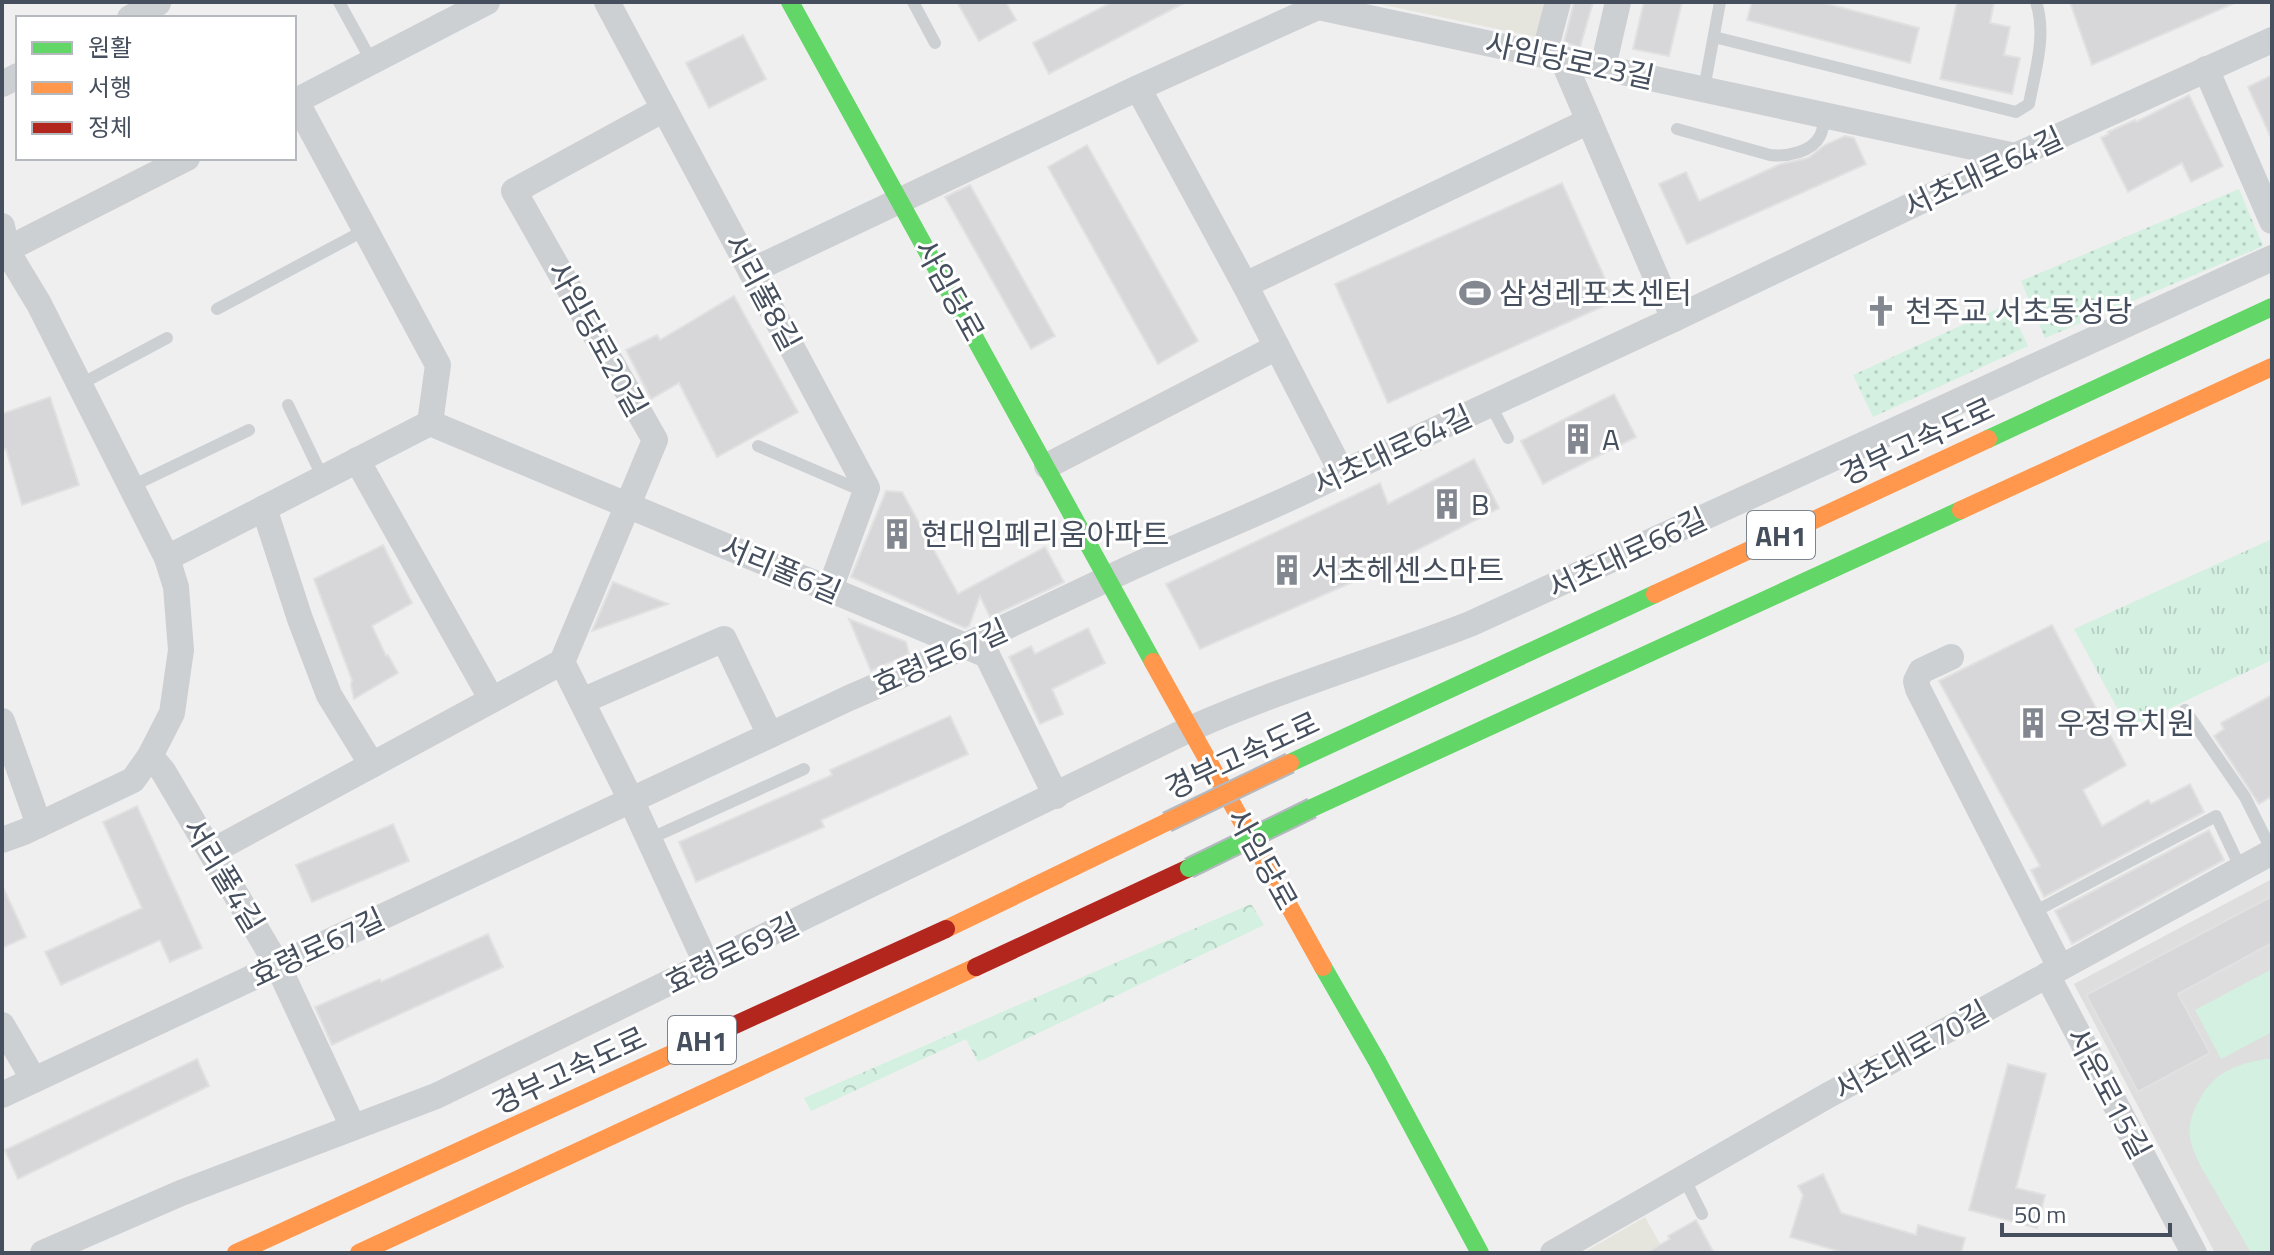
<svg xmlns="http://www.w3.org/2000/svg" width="2274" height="1255" font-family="'Titillium Web','Noto Sans KR',sans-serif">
	<defs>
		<pattern id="grass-tufts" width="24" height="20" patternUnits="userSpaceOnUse" patternTransform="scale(2)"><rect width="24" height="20" fill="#d3f0e1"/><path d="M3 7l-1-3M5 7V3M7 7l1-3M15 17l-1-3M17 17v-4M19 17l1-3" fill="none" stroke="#b6d0c3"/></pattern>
		<pattern id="forest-crowns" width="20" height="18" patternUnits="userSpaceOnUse" patternTransform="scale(2)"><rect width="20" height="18" fill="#d3f0e1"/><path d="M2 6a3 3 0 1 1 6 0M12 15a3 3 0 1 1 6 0" fill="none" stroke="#b6d0c3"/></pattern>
		<pattern id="park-dots" width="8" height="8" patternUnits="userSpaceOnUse" patternTransform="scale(2)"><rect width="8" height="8" fill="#d3f0e1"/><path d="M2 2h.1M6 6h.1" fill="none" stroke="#b6d0c3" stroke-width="1.8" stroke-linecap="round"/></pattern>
	</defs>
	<rect width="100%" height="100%" fill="#f0efef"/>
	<g fill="#e5e4dd">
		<path d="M1370,2H1553L1545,39Z"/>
		<path d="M1645,1217L1665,1253H1583Z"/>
	</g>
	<path fill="#dededf" d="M2272,879V1253H2215L2074,984Z"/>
	<path fill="url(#grass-tufts)" d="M2272,539V660L2128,728L2074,629Z"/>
	<path fill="url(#forest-crowns)" d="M1251,904L1264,925L978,1062L966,1039L811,1111L804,1098Z"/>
	<g fill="url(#park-dots)">
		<path d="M2239,189L2263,246L2045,338L2021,281Z"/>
		<path d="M2008,304L2028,346L1873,417L1853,375Z"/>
	</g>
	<g fill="#d3f0e1">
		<path d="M2272,969V1032L2221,1059L2195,1010Z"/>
		<path d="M2267,1059H2272V1253H2251C2239,1232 2226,1210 2214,1189C2205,1173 2193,1156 2190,1138C2188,1123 2193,1110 2201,1097C2215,1071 2240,1063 2267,1059Z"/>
	</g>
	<g fill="#d7d7d9" stroke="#e1e1e2" stroke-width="2">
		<path d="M957,2H1006L1016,20L979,41Z"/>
		<path d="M1112,2H1186L1049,74L1033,43Z"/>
		<path d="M1574,2H1593L1580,47L1564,42Z"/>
		<path d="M1644,2H1682L1669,56L1633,49Z"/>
		<path d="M1752,2H1820L1919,28L1910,63L1747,20Z"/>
		<path d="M1957,2H1994L1990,23L2010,27L2004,55L2020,58L2012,94L1940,79Z"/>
		<path d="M2070,2H2237L2092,65Z"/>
		<path d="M743,35L766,79L709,108L686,63Z"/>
		<path d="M2272,75V140L2248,87Z"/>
		<path d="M2189,95L2223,166L2191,182L2182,163L2128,192L2101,138L2109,134L2108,132L2135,120L2136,122Z"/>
		<path d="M1845,136L1854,138L1866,164L1687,244L1659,184L1686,172L1699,201L1781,164L1808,158L1825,145Z"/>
		<path d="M1087,145L1198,341L1158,364L1048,167Z"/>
		<path d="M1562,183L1615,301L1388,403L1335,284Z"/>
		<path d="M970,185L1055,336L1031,349L945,197Z"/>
		<path d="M734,296L798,412L717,457L679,383L651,399L626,350L657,335L660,340Z"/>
		<path d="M1614,394L1636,437L1543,484L1521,441Z"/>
		<path d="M50,397L79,485L22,505L6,449L2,451V414Z"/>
		<path d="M1474,459L1499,508L1409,554L1410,557L1200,649L1166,584L1380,483L1388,504Z"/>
		<path d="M886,491L902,492L958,594L1045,547L1064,582L990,617L980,596L969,626L965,628L851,577Z"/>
		<path d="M383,545L412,603L372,626L386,656L388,655L398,673L354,699L351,685L352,680L314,579Z"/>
		<path d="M613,582L668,604L592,631Z"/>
		<path d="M849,619L906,642L909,654L871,671Z"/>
		<path d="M2052,625L2126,765L2083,790L2102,826L2148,800L2151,804L2190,784L2204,812L2044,897L2031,870L2040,866L1939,681Z"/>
		<path d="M1088,628L1105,663L1052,689L1063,714L1040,724L1009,657L1031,646L1035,654Z"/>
		<path d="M2272,695V796L2259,804L2214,736L2224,729L2221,723Z"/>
		<path d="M950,716L968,754L821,820L824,827L696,882L679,842L832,775L830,770Z"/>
		<path d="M137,806L202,948L170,962L160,940L61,985L45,952L142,908L103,822Z"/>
		<path d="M393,824L409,861L312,902L296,865Z"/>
		<path d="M2209,830L2224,860L2072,944L2055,911Z"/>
		<path d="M2,885L26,937L2,948Z"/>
		<path d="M2272,896V943L2178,994L2210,1053L2138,1092L2086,995Z"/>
		<path d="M488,934L503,967L332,1045L315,1007L380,979L381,982Z"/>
		<path d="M197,1059L209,1086L18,1179L5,1150Z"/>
		<path d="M2008,1064L2046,1074L2016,1188L2045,1195L2037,1228L1969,1210Z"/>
		<path d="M1823,1174L1841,1213L1916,1235L1918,1225L1965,1238L1961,1253H1845L1790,1237L1803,1195L1798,1186Z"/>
		<path d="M1696,1220L1714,1253H1646L1670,1239L1668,1236Z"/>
	</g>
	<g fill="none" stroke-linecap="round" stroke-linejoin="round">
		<g stroke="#cdd0d3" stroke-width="12">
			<path d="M339,2L372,62"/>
			<path d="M913,2L935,43"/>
			<path d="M1714,37L2016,112L2029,104C2035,71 2047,35 2036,2"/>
			<path d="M1704,89L1720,2"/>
			<path d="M1677,129L1770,155C1787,157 1812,152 1820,136C1823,130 1824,122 1826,115"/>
			<path d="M217,309L365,230"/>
			<path d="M79,385L167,338"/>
			<path d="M1490,404L1508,438"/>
			<path d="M288,405L323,478"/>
			<path d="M758,446L865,492"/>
			<path d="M130,487L249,430"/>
			<path d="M2185,710L2245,797L2272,851"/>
			<path d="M649,839L804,769"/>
			<path d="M2032,913L2216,816L2241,869"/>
			<path d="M1684,1178L1702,1214"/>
		</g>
		<g stroke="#cdd0d3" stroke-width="26">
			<path d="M607,2L867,488L830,589"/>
			<path d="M130,18L158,3"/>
			<path d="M1544,55L1558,2"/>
			<path d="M1562,58L1674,319"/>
			<path d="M1603,67L1618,2"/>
			<path d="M2206,69L2272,221"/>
			<path d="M2,84L18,76"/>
			<path d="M1138,88L1245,285L1342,473"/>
			<path d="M294,102L487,2"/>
			<path d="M2,226L7,251L39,304L167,558L176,587L181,650L172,713L150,756L133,780L24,832L2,840"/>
			<path d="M2,252L187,158"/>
			<path d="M751,271L1138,88L1318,7L2015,156"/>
			<path d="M1245,285L1589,121"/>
			<path d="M430,423L987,655L1056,796"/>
			<path d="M357,460L492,700"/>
			<path d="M1047,466L1277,347"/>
			<path d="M264,508L300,619L329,695L372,765"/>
			<path d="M167,558L430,423L438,365L296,101"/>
			<path d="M1951,657L1921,671L1916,681L1918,689L2060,967"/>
			<path d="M562,662L631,800L707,965"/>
			<path d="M582,701L724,639L770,735"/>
			<path d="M2,721L39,825"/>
			<path d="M150,756L163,771L278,966L353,1127"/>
			<path d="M211,852L562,662L655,440L514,191L664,109"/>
			<path d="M2047,975L2194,1253"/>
			<path d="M2,1025L34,1080"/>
			<path d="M2,1095L849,698C937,660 1023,619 1109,578C1186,541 1266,512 1342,473L1674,319L2015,156L2272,40"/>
			<path d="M43,1253L181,1193L436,1096L1192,728C1283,688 1377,660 1470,624L2272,258"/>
			<path d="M1553,1253L1825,1097L2272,852"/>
		</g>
		<g stroke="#63d668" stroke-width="18">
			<path d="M790,2L1153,662"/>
			<path d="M1988,439L2272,307"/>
			<path d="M1290,763L1655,594"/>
			<path d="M1312,808L1961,510"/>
			<path d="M1323,967L1377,1061L1480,1253"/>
		</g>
		<g stroke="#ff974d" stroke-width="18">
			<path d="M1961,510L2272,367"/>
			<path d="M1655,594L1988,439"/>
			<path d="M1153,662L1323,967"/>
			<path d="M946,929L1167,822"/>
			<path d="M236,1253L726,1029"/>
			<path d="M359,1253L976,967"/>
		</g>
		<g stroke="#b3261e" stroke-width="18">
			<path d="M976,967L1189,868"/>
			<path d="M726,1029L946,929"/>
		</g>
		<defs>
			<path id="fast-bridge" d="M1189,868L1312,808"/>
			<path id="slow-bridge" d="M1167,822L1290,763"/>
		</defs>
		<use href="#fast-bridge" stroke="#b4b8bf" stroke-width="22" stroke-linecap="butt"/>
		<use href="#slow-bridge" stroke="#b4b8bf" stroke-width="22" stroke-linecap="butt"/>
		<use href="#fast-bridge" stroke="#63d668" stroke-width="18"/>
		<use href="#slow-bridge" stroke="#ff974d" stroke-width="18"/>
	</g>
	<defs>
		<symbol id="stadium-bare" viewBox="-9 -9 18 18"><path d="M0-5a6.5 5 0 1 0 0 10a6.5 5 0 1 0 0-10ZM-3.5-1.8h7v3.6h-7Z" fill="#828790" stroke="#fff" stroke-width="2.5" paint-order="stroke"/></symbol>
		<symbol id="church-bare" viewBox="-9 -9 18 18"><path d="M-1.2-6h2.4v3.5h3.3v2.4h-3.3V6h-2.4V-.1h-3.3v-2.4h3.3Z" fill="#828790" stroke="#fff" stroke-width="2.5" paint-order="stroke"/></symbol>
		<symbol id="building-bare" viewBox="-9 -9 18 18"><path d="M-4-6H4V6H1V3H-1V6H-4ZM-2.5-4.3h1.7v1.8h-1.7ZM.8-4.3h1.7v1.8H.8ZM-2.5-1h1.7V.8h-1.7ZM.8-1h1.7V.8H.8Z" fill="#828790" stroke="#fff" stroke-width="2.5" paint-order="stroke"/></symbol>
	</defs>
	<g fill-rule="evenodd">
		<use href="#stadium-bare" x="1453" y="271" width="44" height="44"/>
		<use href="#church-bare" x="1859" y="289" width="44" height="44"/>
		<use href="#building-bare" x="1556" y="417" width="44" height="44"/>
		<use href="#building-bare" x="1425" y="482" width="44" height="44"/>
		<use href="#building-bare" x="875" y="512" width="44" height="44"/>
		<use href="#building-bare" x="1265" y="548" width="44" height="44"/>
		<use href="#building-bare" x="2011" y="701" width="44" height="44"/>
	</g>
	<g text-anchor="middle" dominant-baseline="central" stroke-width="6" stroke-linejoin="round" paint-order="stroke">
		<g fill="#fff" stroke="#7e848e" stroke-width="2">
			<rect x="1747" y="511" width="68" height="48" rx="6"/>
			<rect x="668" y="1016" width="68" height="48" rx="6"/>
		</g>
		<g font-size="28" font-weight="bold" fill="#464f5d">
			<text x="1781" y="535">AH1</text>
			<text x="702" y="1040">AH1</text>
		</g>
		<g font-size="30" fill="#464f5d" stroke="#fff">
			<text transform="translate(1570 60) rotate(12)">사임당로23길</text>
			<text transform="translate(1983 172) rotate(-25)">서초대로64길</text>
			<text transform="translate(950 290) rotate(61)">사임당로</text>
			<text transform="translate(763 292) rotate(62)">서리풀8길</text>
			<text transform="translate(598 339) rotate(61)">사임당로20길</text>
			<text transform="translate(1917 441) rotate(-25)">경부고속도로</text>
			<text transform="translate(1392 450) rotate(-25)">서초대로64길</text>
			<text transform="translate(1627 553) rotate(-25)">서초대로66길</text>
			<text transform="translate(781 569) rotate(23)">서리풀6길</text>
			<text transform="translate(940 657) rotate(-24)">효령로67길</text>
			<text transform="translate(1242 755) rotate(-25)">경부고속도로</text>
			<text transform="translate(1263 859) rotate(61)">사임당로</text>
			<text transform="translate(224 875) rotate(59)">서리풀4길</text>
			<text transform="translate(317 947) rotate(-25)">효령로67길</text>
			<text transform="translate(732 953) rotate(-26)">효령로69길</text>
			<text transform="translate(1911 1050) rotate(-29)">서초대로70길</text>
			<text transform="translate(569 1070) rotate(-25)">경부고속도로</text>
			<text transform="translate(2109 1093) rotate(62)">서운로15길</text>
		</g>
		<g font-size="30" fill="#464f5d" stroke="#fff" text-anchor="start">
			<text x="1499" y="293">삼성레포츠센터</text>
			<text x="1905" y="311">천주교 서초동성당</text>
			<text x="1602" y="439">A</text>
			<text x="1471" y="504">B</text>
			<text x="921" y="534">현대임페리움아파트</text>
			<text x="1311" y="570">서초헤센스마트</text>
			<text x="2057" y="723">우정유치원</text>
		</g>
	</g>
	<rect width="2274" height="1255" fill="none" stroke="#464f5d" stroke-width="8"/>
	<rect x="16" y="16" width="280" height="144" fill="#ffffff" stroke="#b5b9be" stroke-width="2"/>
	<rect x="32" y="42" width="40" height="12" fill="#63d668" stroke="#b5b9be" stroke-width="2"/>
	<text x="88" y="56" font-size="24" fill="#464f5d">원활</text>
	<rect x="32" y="82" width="40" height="12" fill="#ff974d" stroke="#b5b9be" stroke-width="2"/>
	<text x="88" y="96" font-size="24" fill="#464f5d">서행</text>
	<rect x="32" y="122" width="40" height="12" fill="#b3261e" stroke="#b5b9be" stroke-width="2"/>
	<text x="88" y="136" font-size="24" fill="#464f5d">정체</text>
	<path d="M2002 1223v12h168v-12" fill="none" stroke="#464f5d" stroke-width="4"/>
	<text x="2014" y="1223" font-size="24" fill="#464f5d" stroke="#ffffff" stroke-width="6" paint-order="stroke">50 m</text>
</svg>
